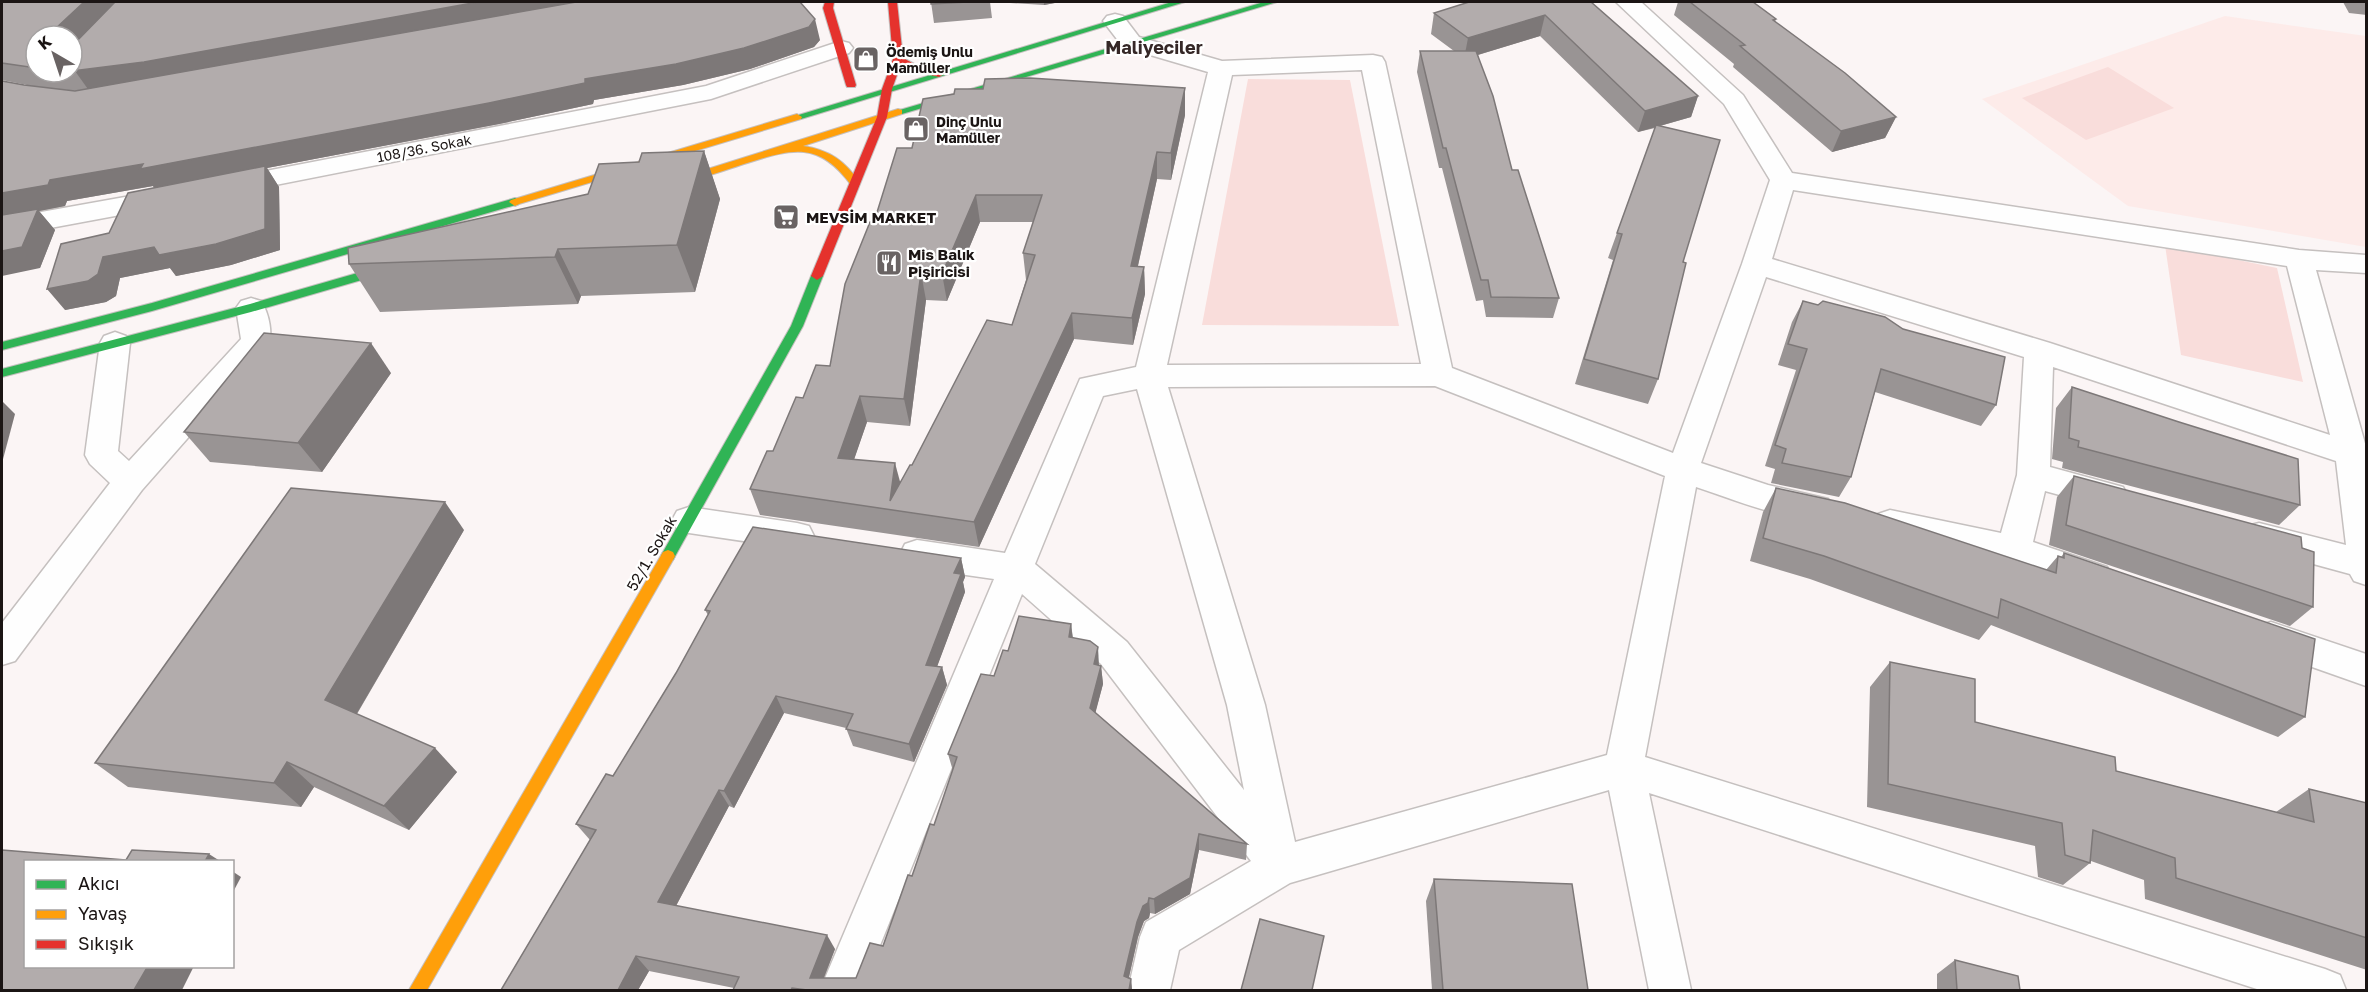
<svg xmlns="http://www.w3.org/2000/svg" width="2368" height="992" font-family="'Golos Text',sans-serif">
	<rect width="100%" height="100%" fill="#fbf5f5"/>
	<path fill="#fdebe9" d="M2225,16L2366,36V247L2128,206L1982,99Z"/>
	<g fill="#f9dddb">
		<path d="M2108,67L2174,108L2086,140L2022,98Z"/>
		<path d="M1248,79L1350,80L1399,326L1202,325Z"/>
		<path d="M2165,245L2277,268L2303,382L2181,355Z"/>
	</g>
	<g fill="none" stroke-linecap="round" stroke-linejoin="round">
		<defs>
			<g id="street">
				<path d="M1616,2H1641L1743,95L1792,173L2299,250L2366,255V273L2316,270L2366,447V585L2354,581L2350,574L2247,546L2242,536L2247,526L2259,523L2346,545L2336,461L2053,367L2050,467L2123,487L2128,496L2123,505L2111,509L2045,491L2033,542L2107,567L2112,577L2107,587L2095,591L2012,562L1878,532L1873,523L1878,514L1890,510L2001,533L2017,475L2024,357L1766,277L1701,463L1768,485L1828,499L1833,508L1828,517C1798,527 1728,497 1696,487L1645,757L2325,969L2340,975L2346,990H2260L1649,793L1691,990H1649L1609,790L1290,883L1179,950L1170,990H1128L1140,937L1146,922L1251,861L1101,664L1022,594L862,990H820L994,579L917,568L905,564L900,554L905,544L917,540L1005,553L1080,379L1136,367L1208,72L1123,47L1103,21L1107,16L1115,14L1123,16L1139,37L1222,61L1373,55L1382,57L1385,62L1452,368L1673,453L1742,264L1770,180L1724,104ZM1362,70L1421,364L1167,365L1232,75ZM1793,190L2287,266L2330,435L2050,343L1772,259ZM1435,386L1665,476L1607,755L1295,842L1265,705L1168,387ZM1137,389L1227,705L1244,790L1127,642L1035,564L1103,396Z"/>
				<path d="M841,41L849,43L853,48L849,53L711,99L230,194L221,192L217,186L221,180L230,178L706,86Z"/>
				<path d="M164,190L174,193L177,199L174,205L2,237V219Z"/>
				<path d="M251,298L261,301C269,313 274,336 267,348L142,490L15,661L2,665V623L110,483L90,464L85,455L100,343L104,336L115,332L126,336L130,343L118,451L129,461L241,339L236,308L241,301Z"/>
				<path d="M689,507L797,523L809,526L814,536L809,546L797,549L689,533L677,529L672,520L677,511Z"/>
				<path d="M2271,622L2366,654V686L2258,648L2253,637L2258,626Z"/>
			</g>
			<g id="fast">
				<path d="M1172,2H1185L801,119H793L792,117Z"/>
				<path d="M1264,2H1277L902,114H894L893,112Z"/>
				<path d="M515,198L519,200V204L152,311L2,350V342L152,303Z"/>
				<path d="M399,261L403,262L405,265L403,268L251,312L2,377V369L250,304Z"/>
				<path d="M817,272L823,276L803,326L673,560H663L661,556L663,552L791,326L811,276Z"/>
			</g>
			<g id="slow">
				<path d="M898,109L902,110V114L803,146C830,150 845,161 860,183L859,185H851C817,138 789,150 741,165C718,173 694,180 671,187H663L662,185L663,183Z"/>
				<path d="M797,114L802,117L801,119L519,204L515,206L509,202L511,200Z"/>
				<path d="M668,550L673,552L675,556L673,560L427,990H409L663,552Z"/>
			</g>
			<g id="jam">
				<path d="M825,2H834L833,8L856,85L855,87H847L846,85L823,8Z"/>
				<path d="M888,2H897L903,58L920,67L944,74L939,77L913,71L901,64L892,89L887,117L823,276L817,280L811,276L877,117L882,89L893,59Z"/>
			</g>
		</defs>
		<use href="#street" stroke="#c5c0bf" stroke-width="3"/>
		<use href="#fast" stroke="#c5c0bf" stroke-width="2"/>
		<use href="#slow" stroke="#c5c0bf" stroke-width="2"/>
		<use href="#jam" stroke="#c5c0bf" stroke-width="2"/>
		<use href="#street" fill="#fefefe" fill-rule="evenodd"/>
		<use href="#fast" fill="#30b455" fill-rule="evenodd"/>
		<use href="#slow" fill="#ff9f0a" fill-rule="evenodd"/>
		<use href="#jam" fill="#e5322d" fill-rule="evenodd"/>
	</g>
	<g fill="#999494" fill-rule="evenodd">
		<path d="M2,2L820,40L814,47L750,69L683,85L594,100L593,104L499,124L267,168L279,187L280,250L231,265L176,276L170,268L120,278L116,296L106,302L65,310L109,233L154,188L153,186L67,201L65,206L39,211L55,230L40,268L24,85L37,87L2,80ZM36,36H72V72H36ZM49,88L76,91H78H75Z"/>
		<path d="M931,2H990L992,18L934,23Z"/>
		<path d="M994,2H1060L1044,5Z"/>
		<path d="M1591,2L1698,96L1691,117L1660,126L1683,262L1658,379L1648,404L1575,384L1613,260L1608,258L1617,233L1655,128L1638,132L1540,36L1478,55L1512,170L1559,298L1553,318L1486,317L1483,300L1476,301L1442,168H1439L1417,72L1420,51H1454L1431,34L1434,13Z"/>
		<path d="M1678,2H1753L1776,19L1775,22L1896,117L1885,138L1832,152L1733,67L1734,64L1674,15Z"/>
		<path d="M2343,2H2367V15L2349,13Z"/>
		<path d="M1185,88V115L1171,180L1157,179L1138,266L1144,267L1145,294L1133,345L1074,339L979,547L760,515L750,489L773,451L803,398L830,366L874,222L912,148L983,89ZM980,222H1033L1023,253L1026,280L1012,325L900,482L854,459L867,422L910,426L926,300L947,301Z"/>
		<path d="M704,151L720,199L695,292L581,296L578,304L380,312L349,264L588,194L639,162Z"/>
		<path d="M1803,301L1996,405L1981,426L1875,392L1851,477L1839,497L1771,483L1775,469L1765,466L1796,370L1778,365L1792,322Z"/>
		<path d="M391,373L322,472L210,462L184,432Z"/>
		<path d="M2072,387L2300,505L2279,525L2062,468L2063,462L2052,459L2056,408Z"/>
		<path d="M2074,476L2302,548L2313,607L2290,626L2049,545L2057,497Z"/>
		<path d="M1776,488L2046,570L2058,556L2061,557L2064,553L2305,717L2278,737L1991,625L1979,640L1810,579L1750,561L1763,512Z"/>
		<path d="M464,530L357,714L457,772L409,830L314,787L301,807L128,787L95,763Z"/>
		<path d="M961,558L965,577L963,582L965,592L937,666L942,667L947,685L914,762L853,746L846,728L784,713L734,808L729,806L676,906L835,949L824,978H856L883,946L934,825L953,771L948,754L1008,651L1071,624L1073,638L1099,665L1101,666L1103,684L1095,713L1247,844L1246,860L1199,850L1190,894L1155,914L1150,913L1149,918L1144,921L1138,937L1129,977L1131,979L1132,990H733L734,988L649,971L638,990H501L590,840L576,824L613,776L676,673L708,615L705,610Z"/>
		<path d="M1890,662L1975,722L2116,771L2276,812L2309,789L2367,803V970L2145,899L2144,880L2091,861L2090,863L2063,885L2038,877L2035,846L1867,807L1870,687Z"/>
		<path d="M1434,879L1588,990H1432L1426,901Z"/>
		<path d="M1955,960L2020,990H1937V974Z"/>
	</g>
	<g fill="#7d7878">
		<path d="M84,2H118L72,48V36H55V29Z"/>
		<path d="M478,2H597L90,92L75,71Z"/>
		<path d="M1044,2H1060L1044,5Z"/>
		<path d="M1545,15L1540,36L1464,59L1468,38Z"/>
		<path d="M815,19L820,40L814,47L750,69L683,85L594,100L593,104L499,124L267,168L279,187L280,250L231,265L176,276L170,268L120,278L116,296L106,302L65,310L47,289L103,257L156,190L153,186L67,201L65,206L39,211L55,230L40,268L2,276V193L50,180L585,79Z"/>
		<path d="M1185,88V115L1171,180V153Z"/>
		<path d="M1698,96L1691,117L1638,132L1645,111Z"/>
		<path d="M1896,117L1885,138L1832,152L1841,131Z"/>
		<path d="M704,151L720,199L695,292L677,245Z"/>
		<path d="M1157,152V179L1132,292L1131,266Z"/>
		<path d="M976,195L980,222L947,301L942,274Z"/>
		<path d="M558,249L581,296L578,304L555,257Z"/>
		<path d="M1144,267L1145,294L1133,345L1132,318Z"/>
		<path d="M921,273L926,300L910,426L904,399Z"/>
		<path d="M1072,313L1074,339L979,547L974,522Z"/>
		<path d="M371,343L391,373L322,472L298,443Z"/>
		<path d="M860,396L867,422L846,483L838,458Z"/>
		<path d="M2,401L15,414L2,463Z"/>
		<path d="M895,463L902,489L890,501Z"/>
		<path d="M445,502L464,530L350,725L325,700Z"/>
		<path d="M961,558L965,577L963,582L965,592L931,683L926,665L954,573Z"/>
		<path d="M1071,624L1073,642L1069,637Z"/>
		<path d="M1098,647L1099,666L1094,664Z"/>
		<path d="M1101,666L1103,684L1092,726L1090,708Z"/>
		<path d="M942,667L947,685L914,762L909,744Z"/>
		<path d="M776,696L784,713L734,808L724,791Z"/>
		<path d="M435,748L457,772L409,830L384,806Z"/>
		<path d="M287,762L314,787L301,807L274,783Z"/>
		<path d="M719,790L729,806L670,917L658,902Z"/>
		<path d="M1199,834V850L1190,894L1155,914L1154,899Z"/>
		<path d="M209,854L220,861H205Z"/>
		<path d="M232,871L241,877L232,894Z"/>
		<path d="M1149,898L1150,913L1149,918L1144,921L1138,937L1126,990L1124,976L1137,922L1143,906Z"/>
		<path d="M827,935L835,949L819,990L810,978Z"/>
		<path d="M636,956L649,971L638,990H618Z"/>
		<path d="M148,966H194L182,990H134Z"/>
		<path d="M1131,979L1132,990H1129Z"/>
	</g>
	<g fill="#b2acac" stroke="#7d7878" stroke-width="1.5" fill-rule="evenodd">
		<path d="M2,2H84L55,29V36H36V68L2,63Z"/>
		<path d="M115,2H478L144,62L72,71V46Z"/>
		<path d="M576,2H800L815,19L809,27L744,48L676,64L585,79V83L489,103L140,169L143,164L50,180L48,185L2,193V81L24,85L75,91Z"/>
		<path d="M931,2H968L931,4Z"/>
		<path d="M1469,2H1591L1698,96L1645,111L1545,15L1468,38L1434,13Z"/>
		<path d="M1690,2H1753L1776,19L1773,20L1845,73L1896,117L1841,131L1740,46L1745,45Z"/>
		<path d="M1420,51H1476L1493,96L1512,170H1518L1559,298L1491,297L1488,280H1481L1446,148H1443Z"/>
		<path d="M1030,78L1185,88L1171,153L1157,152L1131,266L1144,267L1132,318L1072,313L974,522L750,489L767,451H773L796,397L803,398L816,365L830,366L845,284L870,222H874L897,148H912L923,99L954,94L955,89H983L985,79ZM976,195H1042L1023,253L1035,255L1012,325L987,320L912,465H910L890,501L895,463L838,458L860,396L904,399L921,273L942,274Z"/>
		<path d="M1656,125L1720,140L1683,262L1686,263L1658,379L1584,359L1622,234L1617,233Z"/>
		<path d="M704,151L677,245L558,249L555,257L349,264L348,248L588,194L599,164L639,162L642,153Z"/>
		<path d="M265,166V229L216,244L159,255L154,247L103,257L98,274L88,281L47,289L61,244L109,233L128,193Z"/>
		<path d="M38,209L22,247L2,251V215Z"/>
		<path d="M1803,301L1818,305L1823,301L1885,317L1903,329L2005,357L1996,405L1881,369L1851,477L1782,463L1786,449L1775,445L1807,349L1788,344Z"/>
		<path d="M264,333L371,343L298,443L184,432Z"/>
		<path d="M2072,387L2179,422L2298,459L2300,505L2078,447L2079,441L2069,438Z"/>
		<path d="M2074,476L2301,537L2302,548L2314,552L2313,607L2066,525Z"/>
		<path d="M291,488L445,502L325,700L435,748L384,806L287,762L274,783L95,763Z"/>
		<path d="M1776,488L1845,503L2056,573L2058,556L2064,558V553L2315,639L2305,717L2001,599L1998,618L1824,556L1763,538Z"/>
		<path d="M753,527L961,558L954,573L961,574L926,665L942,667L909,744L846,729L853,714L776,696L724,791L719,790L658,902L827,935L810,978H856L870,943L883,946L908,875L912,876L930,824L934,825L957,757L948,754L981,674L994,676L1003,650L1008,651L1019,616L1071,624L1069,637L1090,641L1098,647L1094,664L1101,666L1090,708L1247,844L1199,834L1190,878L1154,899L1149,898L1148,903L1143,906L1137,922L1124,976L1131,979L1129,990H807L792,988L791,990H733L739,977L636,956L618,990H501L596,830L576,824L606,774L613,776L676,673L710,611L705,610Z"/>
		<path d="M1890,662L1975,679V722L2115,757L2116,771L2314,822L2309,789L2367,803V938L2176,878L2175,858L2093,830L2090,863L2065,855L2062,823L1888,784Z"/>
		<path d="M2,850L126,860L132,850L209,854L205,861H26V966H148L134,990H2Z"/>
		<path d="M1434,879L1572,884L1588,990H1443Z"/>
		<path d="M1260,919L1324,936L1312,990H1241Z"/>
		<path d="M1955,960L2018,976L2020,990H1957Z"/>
	</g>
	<defs>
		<symbol id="shop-square" viewBox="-11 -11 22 22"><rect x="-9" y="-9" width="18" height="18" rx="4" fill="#696363" stroke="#fff"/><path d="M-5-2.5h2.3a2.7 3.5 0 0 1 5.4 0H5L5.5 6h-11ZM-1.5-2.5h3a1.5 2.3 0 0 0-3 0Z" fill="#fff"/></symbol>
		<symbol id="supermarket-square" viewBox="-11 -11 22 22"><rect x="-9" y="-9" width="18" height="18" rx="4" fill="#696363" stroke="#fff"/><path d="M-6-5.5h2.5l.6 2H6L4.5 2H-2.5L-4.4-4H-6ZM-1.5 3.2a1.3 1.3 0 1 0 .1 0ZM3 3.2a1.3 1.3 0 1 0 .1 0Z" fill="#fff"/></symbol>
		<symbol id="restaurant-square" viewBox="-11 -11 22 22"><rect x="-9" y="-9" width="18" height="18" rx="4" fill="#696363" stroke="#fff"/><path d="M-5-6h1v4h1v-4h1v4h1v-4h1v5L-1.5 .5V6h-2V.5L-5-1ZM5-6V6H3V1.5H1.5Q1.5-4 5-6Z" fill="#fff"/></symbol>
	</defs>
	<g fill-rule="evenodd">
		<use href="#shop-square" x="851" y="44" width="30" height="30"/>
		<use href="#shop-square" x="901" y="114" width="30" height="30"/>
		<use href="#supermarket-square" x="771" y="202" width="30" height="30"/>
		<use href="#restaurant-square" x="874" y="248" width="30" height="30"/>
	</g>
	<g text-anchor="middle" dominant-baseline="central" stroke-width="4.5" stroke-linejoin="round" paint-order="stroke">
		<g font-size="14" font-weight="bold" fill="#1b1514" stroke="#fff" text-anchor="start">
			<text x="886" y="51">Ödemiş Unlu<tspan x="886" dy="16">Mamüller</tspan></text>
			<text x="936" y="121">Dinç Unlu<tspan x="936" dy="16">Mamüller</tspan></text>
		</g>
		<g font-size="14" fill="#1b1514" stroke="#fff">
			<text transform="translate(424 148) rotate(-11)">108/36. Sokak</text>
		</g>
		<g font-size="15" font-weight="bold" fill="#1b1514" stroke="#fff" text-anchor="start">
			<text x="806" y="217">MEVSİM MARKET</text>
			<text x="908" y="254">Mis Balık<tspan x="908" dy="17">Pişiricisi</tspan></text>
		</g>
		<g font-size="15" fill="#1b1514" stroke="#fff">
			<text transform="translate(651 553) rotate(-60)">52/1. Sokak</text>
		</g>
		<g font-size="18" font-weight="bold" fill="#352827" stroke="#fff">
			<text x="1154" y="47">Maliyeciler</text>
		</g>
	</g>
	<rect width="2368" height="992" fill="none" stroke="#1b1514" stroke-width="6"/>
	<rect x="24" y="860" width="210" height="108" fill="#ffffff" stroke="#a4a1a1" stroke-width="1.5"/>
	<rect x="36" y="880" width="30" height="9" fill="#30b455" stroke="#a4a1a1" stroke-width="1.5"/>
	<text x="78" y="890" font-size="18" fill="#1b1514">Akıcı</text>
	<rect x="36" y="910" width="30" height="9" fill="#ff9f0a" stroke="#a4a1a1" stroke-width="1.5"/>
	<text x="78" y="920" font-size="18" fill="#1b1514">Yavaş</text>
	<rect x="36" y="940" width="30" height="9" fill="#e5322d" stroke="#a4a1a1" stroke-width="1.5"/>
	<text x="78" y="950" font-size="18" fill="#1b1514">Sıkışık</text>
	<g transform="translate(54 54) rotate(321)"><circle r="28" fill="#ffffff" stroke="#a4a1a1" stroke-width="1.5"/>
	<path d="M0-4.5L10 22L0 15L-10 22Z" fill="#696363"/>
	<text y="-9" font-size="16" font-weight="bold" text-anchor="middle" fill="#1b1514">K</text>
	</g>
</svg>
